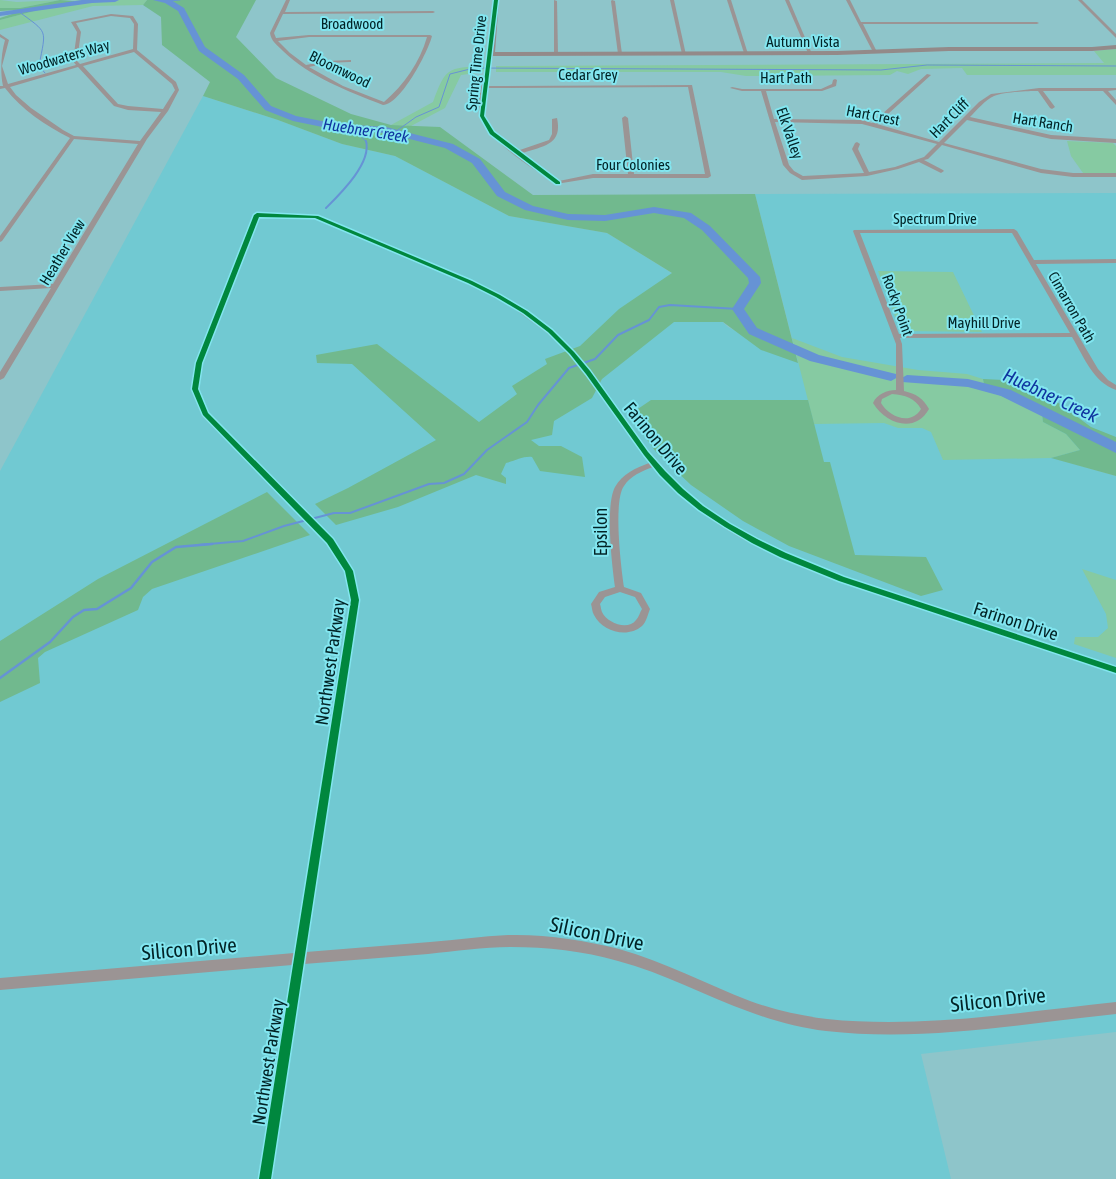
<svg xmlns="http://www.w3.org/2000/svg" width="1116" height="1179" font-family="'Asap Condensed',sans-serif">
	<rect width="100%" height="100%" fill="#8ec5ca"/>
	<path fill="#71c9d2" d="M203,96L278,120L342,144L395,156L509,216L607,233L670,272L728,327L798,362L755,194L1116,193V457L1053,458L1116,476V1032L921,1054L951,1179H0V471Z"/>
	<g fill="#86caa2">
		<path d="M0,0L17,2L60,0L20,8H0Z"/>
		<path d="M72,0H147L143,5L93,6L0,30V20L42,9L87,2Z"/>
		<path d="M1116,49V75H967L962,68L921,69L908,74L897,71L890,75L746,76L721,72H496V66L1104,63L1094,51Z"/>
		<path d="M484,66L483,72L461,75L445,108L411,126L391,125L433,102C446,67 447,68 484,66Z"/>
		<path d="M1067,141L1113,143L1116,146V173H1083L1071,156Z"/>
		<path d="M878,271L953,272L982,332L905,331L899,327Z"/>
		<path d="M792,338L842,357L918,370L967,374L983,379L985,389L1042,413L1043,422L1066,434L1080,450L1051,458L943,460L931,432L922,428H898L884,423L814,424Z"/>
		<path d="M1082,569L1116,580V658L1074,644L1075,637H1098L1108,628L1106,614Z"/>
	</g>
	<g fill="#71b98e">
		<path d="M60,0L88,2L42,9L0,20V18L15,13L16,10L0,11V8H20Z"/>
		<path d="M147,0H256L236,37L276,78L351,114L391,125L440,127L533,195L755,194L798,363L761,350L723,322H674L602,379L592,398L554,421L552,435L531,440L539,446H561L582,457L585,477L540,471L532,457C523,456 515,461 506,463L501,474L506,478V484L476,475L398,507L336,525L315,504L348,488L436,440L352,364L317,363L316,355L377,344L479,422L517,394L512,386L547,364L545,359L580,346L619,309L672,273L607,233L509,216L395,156L342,144L278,120L203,96L210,82L162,45L161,17L143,5Z"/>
		<path d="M983,379L1004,380L1027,385L1053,399L1091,427L1116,437V476L1051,458L1080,450L1066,434L1043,422L1042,413L985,389Z"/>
		<path d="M651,400H808L824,462H830L855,555L926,557L943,590L921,596L789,546L743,521L691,485L656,452L629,415Z"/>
		<path d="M267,492L310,535L152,589L143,597L138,610L45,652L38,658L40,683L0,702V641L98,579Z"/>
	</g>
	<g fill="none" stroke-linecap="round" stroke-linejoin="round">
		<g stroke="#6693d5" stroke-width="1">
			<path d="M167,1L180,0"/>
			<path d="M18,11C49,34 46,28 39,66L45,73"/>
			<path d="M354,128L367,143"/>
			<path d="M395,132L416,117L439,107L450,74L474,68L881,70L927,65L1116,66"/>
		</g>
		<g stroke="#6693d5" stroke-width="2">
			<path d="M326,208C340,194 372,163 366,141"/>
			<path d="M198,545L243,541L284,526L334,513H350L429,484L444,483L464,474L487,450L527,422L538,405L569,368L595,359L618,335L649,320L659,307L670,305L738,309"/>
		</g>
		<path stroke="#6693d5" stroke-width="2.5" d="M0,678L50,642L73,617L84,610L97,609L131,588L152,562L176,547L212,544"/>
		<g fill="#6693d5" fill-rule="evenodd">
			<path d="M82,0H119L115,2L92,3L0,16V12Z"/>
			<path d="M153,0H171L184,8L205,47L244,75L271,106L296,116L337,124L386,127L453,144L480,159L505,192L533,206L568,214L605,215L654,207L691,213L710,226L760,277L761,283L744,309L757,328L819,355L896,374L898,377L891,381L810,361L749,334L732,309L749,283L748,278L702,230L684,218L654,213L605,221L568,220L525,210L497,196L472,163L445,148L386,133L337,130L293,121L265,110L238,79L199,51L178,11L165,3Z"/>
			<path d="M907,375L968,379L1011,390L1116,442V453L1001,396L968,387L902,382L900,379Z"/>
		</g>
		<g fill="#9b9494" fill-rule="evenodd">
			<path d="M286,0H290L285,12L433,11L435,12L433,13L283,14L274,33L276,38L309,35H430L432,36C428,52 401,104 383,105C347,91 310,77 283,51C277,45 271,41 270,33ZM309,37H427C420,62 404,85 384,102L343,86L309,67L327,63L349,62H351V60L327,61L306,65L290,53L278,41Z"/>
			<path d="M554,0L557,1L558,54L556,55L554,54Z"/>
			<path d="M612,0L615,1L622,54L620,55L618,54L611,1Z"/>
			<path d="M670,0H674L686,55L682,54Z"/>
			<path d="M727,0H731L748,54L744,53Z"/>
			<path d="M785,0H789L812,54L808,53Z"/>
			<path d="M846,0H850L861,22H1037L1039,23L1037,24H863L877,52L875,53L873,52Z"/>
			<path d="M1078,0H1082L1116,34V38Z"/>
			<path d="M111,14L133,16L138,24L137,50L176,82L179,90L168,111L147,139L4,378L0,380V372L51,288L0,291V287L53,284L138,144L74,139L2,241L0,242V236L70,138C46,126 21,109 5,88L0,89V86H3C0,72 1,54 5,40L0,37V34L9,40L2,66L8,84L76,65L73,61L77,32L71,22ZM111,16L130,18L134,24L133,49L80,64L77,61L81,32L76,23ZM134,52L172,84L175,90L163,109L128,106L118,104L83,66ZM78,67L114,106L128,110L161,112L140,141L74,136L63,130L31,108L16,95L10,87Z"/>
			<path d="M491,53L493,54L487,86L692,85L711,176L708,178H593L556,184C535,170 482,138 479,111C477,96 486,70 489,54ZM688,87L705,174H634L628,118L625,116L622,118L628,174H593L559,181L520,154C542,146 563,146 557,118L552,119V134L549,140L517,151C505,142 487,129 484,112C483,105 485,96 487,88Z"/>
			<path d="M927,74L931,75L877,124L939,142L979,102L991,94L1039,88H1116V90L1108,91L1116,100V105L1103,91H1043L1055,107L1052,109L1050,108L1038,91C1027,91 1004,92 994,96C985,100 977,110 970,117L1051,135L1116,139V143L1051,139L967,120L944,143L1041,169L1073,173H1116V177H1073L1041,173L942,145L928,159L924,160L943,170L944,171L941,173L919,162L898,169L867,176L802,180L790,173L783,165L761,91H742L730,88L732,87L742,89H821L832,84L833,80L835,79L837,80L836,86L822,91H766L774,119L862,120L872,123ZM775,122L862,124L937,144L924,157L895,167L869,172L858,149L860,144L857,142L855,143L852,149L864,173L803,176L794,171L789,165Z"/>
			<path d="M257,213L318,216L472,281L500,295L527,311L552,330L574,352L591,371L649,452L683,489L704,506L730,524L758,539L786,553L844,576L1116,666V674C1057,654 998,634 939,615C840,583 722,550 653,467C642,471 630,476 624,486C613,501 621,567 624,587L641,593L650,609C648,614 646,623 642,626C627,639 602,631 594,615C592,612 592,607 591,604L599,592L615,587C612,565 605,506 615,487C622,474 636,468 649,463L570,354L547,333L509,305L468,283L315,219L259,217L203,363L199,389L208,413L333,539L353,571L359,600L306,952C347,949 389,945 430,942C456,940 482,936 508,935C545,934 584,940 619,949C665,962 706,984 750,1001C775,1010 801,1016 827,1019C923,1029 1020,1012 1116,1002V1014C1020,1024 923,1042 826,1031C800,1028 774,1021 750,1012C705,996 664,973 618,961C583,951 547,947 511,947C484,947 456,951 428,954C387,957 346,961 304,964L272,1179H258L292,965L0,990V978L294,953L351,600L345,571L327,543L202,416L191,389L195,363L254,215ZM620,592L635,597L642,609C640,612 639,617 636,620C628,631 607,623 602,612C601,610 601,607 600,604L605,597Z"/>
			<path d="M1014,229L1017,231L1034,260L1116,259V263L1036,264L1098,369L1108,380L1116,385V390C1093,382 1084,357 1072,337L900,338L902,344L904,391C916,394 923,398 929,409C915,434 886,424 873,403C877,394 887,390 896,390V344L853,231L854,230ZM860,233H1012L1070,333L899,334ZM892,394C905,395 915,398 921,409C911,426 889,417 881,403L882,399Z"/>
		</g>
		<path fill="#938a89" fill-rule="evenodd" d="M493,0H499L495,52L837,51L949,47H1092L1116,45V49L1092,51H949L837,55L491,56L488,54Z"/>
		<defs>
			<g id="cycleway">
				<path d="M494,0H498L484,116L494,132L560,182V184H556L490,134L480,116Z"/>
				<path d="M257,213L318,216L472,281L500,295L527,311L552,330L574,352L590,371L648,452L665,471L683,489L703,506L730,524L757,539L786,553L844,577L1116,667V673L839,581L780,557L752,543L725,527L699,510L678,493L660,475L644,455L586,374L570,354L548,332L523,313L496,297L468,283L315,218L259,217L202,363L198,389L208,413L333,539L353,571L359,600L271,1179H259L351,600L345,571L327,543L203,415L192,389L196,363L254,215Z"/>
			</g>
		</defs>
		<use href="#cycleway" stroke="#82e6f0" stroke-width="3"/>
		<use href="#cycleway" fill="#00873e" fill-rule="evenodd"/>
	</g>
	<g text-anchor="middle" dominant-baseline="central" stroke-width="4" stroke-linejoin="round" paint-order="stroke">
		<g font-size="15" fill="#022326" stroke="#82e6f0">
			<text x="352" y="23">Broadwood</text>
			<text x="803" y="41">Autumn Vista</text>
			<text transform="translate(64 57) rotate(-16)">Woodwaters Way</text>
			<text transform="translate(476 63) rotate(-84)">Spring Time Drive</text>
			<text transform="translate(340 69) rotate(26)">Bloomwood</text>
			<text x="588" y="74">Cedar Grey</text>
			<text x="786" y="77">Hart Path</text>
			<text transform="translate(873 115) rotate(11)">Hart Crest</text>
			<text transform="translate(949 118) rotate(-45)">Hart Cliff</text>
			<text transform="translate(1043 122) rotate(9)">Hart Ranch</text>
			<text transform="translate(790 133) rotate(71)">Elk Valley</text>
			<text x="633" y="164">Four Colonies</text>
			<text x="935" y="218">Spectrum Drive</text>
			<text transform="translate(62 252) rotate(-59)">Heather View</text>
			<text transform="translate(898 305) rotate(70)">Rocky Point</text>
			<text transform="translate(1072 307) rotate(60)">Cimarron Path</text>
			<text x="984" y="322">Mayhill Drive</text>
		</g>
		<g font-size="16" font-style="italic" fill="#0f349f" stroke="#82e6f0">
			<text transform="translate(366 130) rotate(9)">Huebner Creek</text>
		</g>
		<g font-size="18" fill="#022326" stroke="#82e6f0">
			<text transform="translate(656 438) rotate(50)">Farinon Drive</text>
			<text transform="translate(600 532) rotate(-90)">Epsilon</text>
			<text transform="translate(1016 621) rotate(18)">Farinon Drive</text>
			<text transform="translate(330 662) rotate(-82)">Northwest Parkway</text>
			<text transform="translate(268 1062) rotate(-81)">Northwest Parkway</text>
		</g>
		<g font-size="19" font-style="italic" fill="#0f349f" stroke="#82e6f0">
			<text transform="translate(1051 395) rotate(25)">Huebner Creek</text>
		</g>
		<g font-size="21" fill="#022326" stroke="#82e6f0">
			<text transform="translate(597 933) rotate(12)">Silicon Drive</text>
			<text transform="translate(189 948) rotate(-5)">Silicon Drive</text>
			<text transform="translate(998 999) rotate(-6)">Silicon Drive</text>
		</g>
	</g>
</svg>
